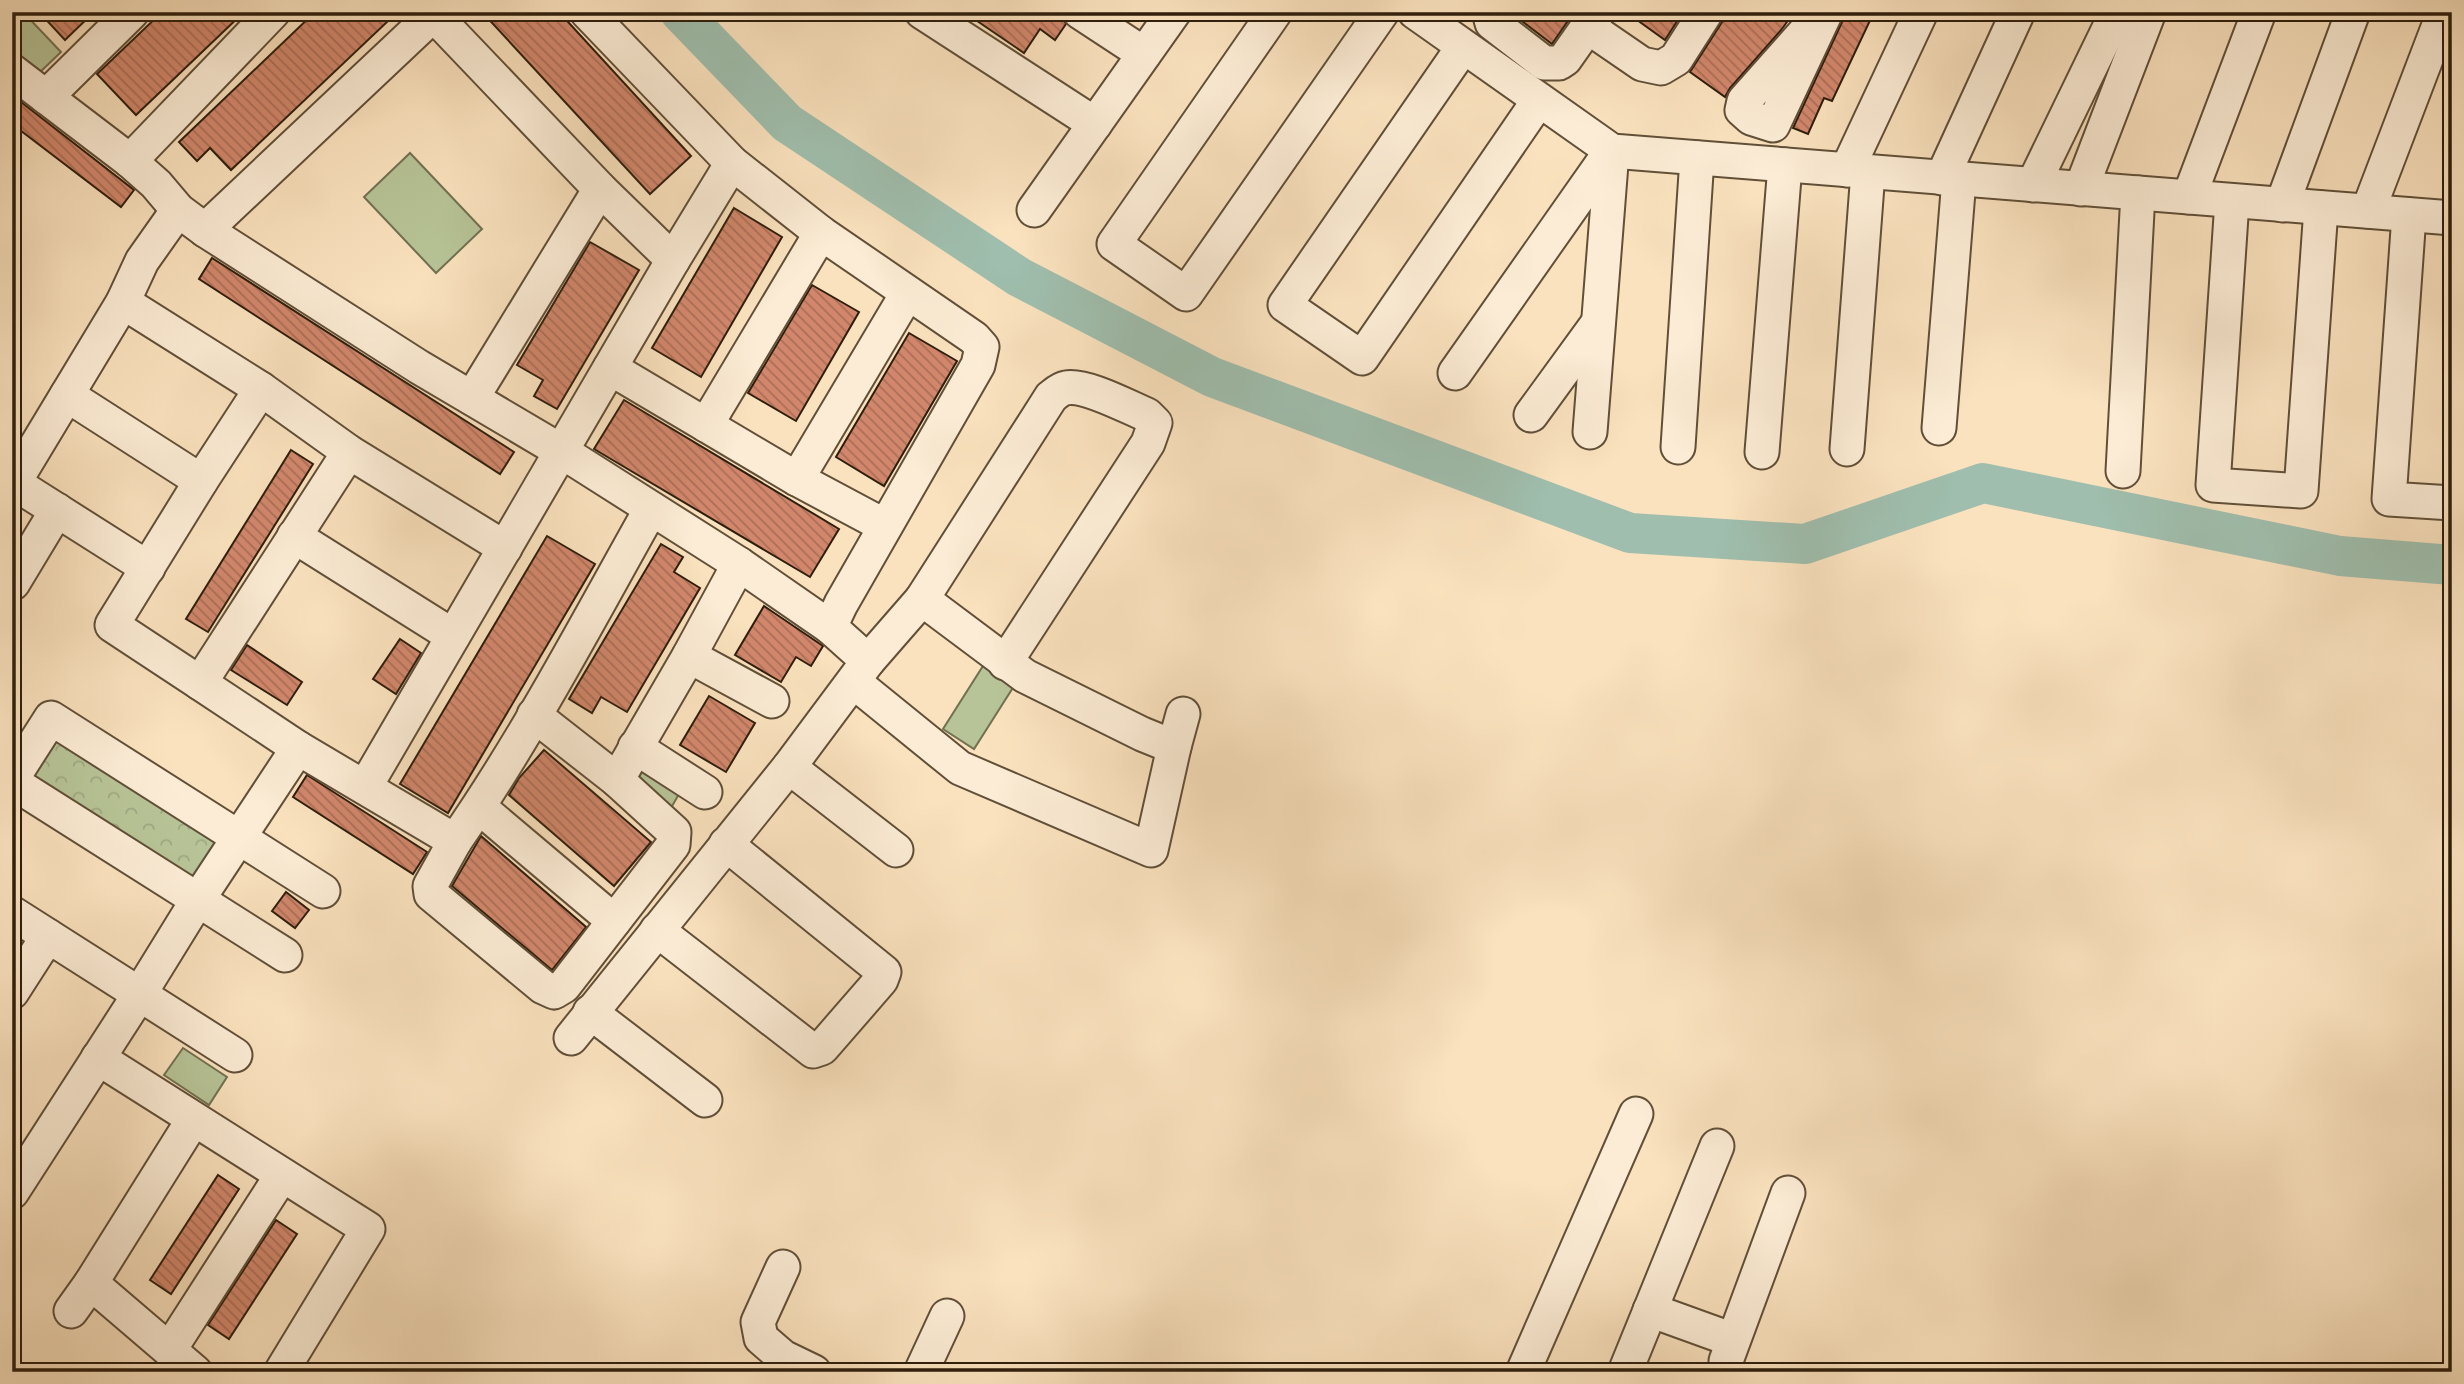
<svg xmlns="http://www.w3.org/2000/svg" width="2464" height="1384" font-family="'IM FELL Great Primer',serif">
	<defs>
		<pattern id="forest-crowns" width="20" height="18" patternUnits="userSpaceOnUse" patternTransform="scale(1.75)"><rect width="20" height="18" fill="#b7c497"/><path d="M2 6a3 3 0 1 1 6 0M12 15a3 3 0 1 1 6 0" fill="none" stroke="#9ea881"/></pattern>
		<pattern id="building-back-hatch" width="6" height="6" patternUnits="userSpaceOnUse" patternTransform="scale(1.75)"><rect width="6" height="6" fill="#d2876c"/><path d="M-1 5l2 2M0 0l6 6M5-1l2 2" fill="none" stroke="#ab6e57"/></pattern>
	</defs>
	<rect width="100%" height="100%" fill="#fae2be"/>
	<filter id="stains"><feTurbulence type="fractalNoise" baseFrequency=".00286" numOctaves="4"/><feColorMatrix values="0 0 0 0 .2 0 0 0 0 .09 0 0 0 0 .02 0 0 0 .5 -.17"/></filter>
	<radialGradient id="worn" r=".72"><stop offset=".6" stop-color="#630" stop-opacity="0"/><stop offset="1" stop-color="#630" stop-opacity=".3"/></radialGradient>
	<path fill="url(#forest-crowns)" stroke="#727152" stroke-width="2" d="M53,729L221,838L190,886L22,777Z"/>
	<g fill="#b7c497" stroke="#727152" stroke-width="2">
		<path d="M12,12H23L61,52L37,75L12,50Z"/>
		<path d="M410,153L482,229L436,273L364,197Z"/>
		<path d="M983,666L1014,686L974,749L943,729Z"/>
		<path d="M639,761L683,787L671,808L627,783Z"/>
		<path d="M183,1048L227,1077L209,1105L164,1075Z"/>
	</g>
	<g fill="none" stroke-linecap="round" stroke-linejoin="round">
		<path stroke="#9fbead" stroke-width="40" d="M680,12L787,123L1019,277L1212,377L1630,533L1805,544L1983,483L2340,556L2452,565"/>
	</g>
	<g fill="url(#building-back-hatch)" stroke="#2e1e0c" stroke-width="2">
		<path d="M39,12H94L65,40Z"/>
		<path d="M162,12H244L136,115L97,74Z"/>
		<path d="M315,12H379L387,22L231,170L210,148L197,161L179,142Z"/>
		<path d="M482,12H559L691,156L650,194Z"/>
		<path d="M964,12H1061L1066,24L1055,40L1040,29L1024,53Z"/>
		<path d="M1510,12H1574L1552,44Z"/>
		<path d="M1626,12H1683L1665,40Z"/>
		<path d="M1725,12H1794L1782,29L1730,88L1725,97L1690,72L1722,22Z"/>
		<path d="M1845,12H1874L1832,101L1824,98L1808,134L1793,128L1843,20Z"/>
		<path d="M12,95L134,190L121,207L12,124Z"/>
		<path d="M734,208L782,237L701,377L652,348Z"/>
		<path d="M590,242L639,270L557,409L534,396L543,380L517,365Z"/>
		<path d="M212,258L514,452L500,474L199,279Z"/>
		<path d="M812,285L859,312L796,421L748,393Z"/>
		<path d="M909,333L957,361L884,486L836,457Z"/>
		<path d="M624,400L839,529L810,577L594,449Z"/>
		<path d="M291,450L313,464L208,632L186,619Z"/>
		<path d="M547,536L595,564L448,813L400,784Z"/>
		<path d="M661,544L683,557L674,572L700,588L627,712L601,697L592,713L569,699Z"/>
		<path d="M764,606L823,646L811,666L796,657L781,682L735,655Z"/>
		<path d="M400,639L421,653L396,694L373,679Z"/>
		<path d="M247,645L302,682L287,705L231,670Z"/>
		<path d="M709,696L755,723L726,772L680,745Z"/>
		<path d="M544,750L651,842L614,886L509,795L519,778Z"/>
		<path d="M307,775L427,852L413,874L293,797Z"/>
		<path d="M481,836L586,927L552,970L452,886Z"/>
		<path d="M286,892L309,910L295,928L272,911Z"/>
		<path d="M218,1175L239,1189L171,1294L150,1280Z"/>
		<path d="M276,1220L297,1234L229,1339L208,1325Z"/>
	</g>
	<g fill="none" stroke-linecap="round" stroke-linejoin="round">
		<defs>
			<g id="minor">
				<path d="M431,12L600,189L673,260"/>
				<path d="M922,12L1095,124"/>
				<path d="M1080,12L1144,54"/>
				<path d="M1275,12L1114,244L1186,294L1382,12"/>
				<path d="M1415,12L1612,151L2452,218"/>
				<path d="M1489,12L1492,23L1544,63H1559L1565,59L1598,12"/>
				<path d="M1823,12L1744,101L1742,110L1751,118L1773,125L1826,12"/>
				<path d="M1588,27L1642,64L1661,68L1676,59L1706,12"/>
				<path d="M1463,47L1285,305L1362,358L1539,100"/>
				<path d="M12,71L130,161L156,184L178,210L205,230L419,367L561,451L739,564L830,627L841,604L978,365L982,347L974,338L821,233L732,163L587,12"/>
				<path d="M46,97L132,12"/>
				<path d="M130,161L273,12"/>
				<path d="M1847,170L1921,12"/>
				<path d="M1942,178L2018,12"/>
				<path d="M2033,185L2117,12"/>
				<path d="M2081,189L2149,12"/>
				<path d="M2189,197L2259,12"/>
				<path d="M2232,201L2213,485L2301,491L2321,208"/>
				<path d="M2282,205L2353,12"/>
				<path d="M1034,210L1174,12"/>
				<path d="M2368,211L2444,12"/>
				<path d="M2409,215L2389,499L2452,503"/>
				<path d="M205,230L433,15"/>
				<path d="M123,302L261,389L349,452L505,548"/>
				<path d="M610,368L797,479L885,526"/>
				<path d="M1455,373L1611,151"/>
				<path d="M67,395L201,481L112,625L200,683"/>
				<path d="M472,398L600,189"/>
				<path d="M1531,415L1598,323"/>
				<path d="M706,425L821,233"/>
				<path d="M1939,428L1959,179"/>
				<path d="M1590,432L1612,151"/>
				<path d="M1678,447L1697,158"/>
				<path d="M1847,449L1868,172"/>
				<path d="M1762,452L1785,165"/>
				<path d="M2123,471L2138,193"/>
				<path d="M797,479L907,294"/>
				<path d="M201,481L261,389"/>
				<path d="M14,483L148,568"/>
				<path d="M12,486L123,302L142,261L178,210"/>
				<path d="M294,536L453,636"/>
				<path d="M13,583L57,510"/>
				<path d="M922,599L1051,397C1056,393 1060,389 1066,388C1085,384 1128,407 1147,415L1155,423L1148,443L1005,663"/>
				<path d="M689,656L772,701"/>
				<path d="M854,682L960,768L1151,850L1174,747L1142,734L1025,676L922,599L868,661"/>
				<path d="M635,747L705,792"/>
				<path d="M1174,747L1183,714"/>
				<path d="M298,748L200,683L349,452"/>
				<path d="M789,767L896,850"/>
				<path d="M12,779L51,718L323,891"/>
				<path d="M617,780L689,656L739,564"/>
				<path d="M12,782L285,955"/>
				<path d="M365,787L673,260L732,163"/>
				<path d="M479,807L614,921"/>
				<path d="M455,841C528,736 588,621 651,509"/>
				<path d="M12,913L235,1055"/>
				<path d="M657,930L813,1051L822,1048L881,980L884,972L726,844"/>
				<path d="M12,992L48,936"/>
				<path d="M590,1012L705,1100"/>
				<path d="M571,1038L789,767L868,661L830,627"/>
				<path d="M98,1058L368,1229L281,1372"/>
				<path d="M12,1192L139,995L197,901L298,748L455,841L430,886L431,894L543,987L554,992L564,986L673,845L674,832L617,780L534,715"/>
				<path d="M783,1267L758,1322L761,1338L783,1357L814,1372"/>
				<path d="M91,1283L195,1372"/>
				<path d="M1650,1310L1733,1340"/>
				<path d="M71,1311L91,1283L193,1120"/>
				<path d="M170,1349L282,1175"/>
				<path d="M1726,1361L1788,1193"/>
				<path d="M921,1372L947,1316"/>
				<path d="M1523,1372L1636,1114"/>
				<path d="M1625,1372L1717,1146"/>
			</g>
		</defs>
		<use href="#minor" stroke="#614f38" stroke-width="37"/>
		<use href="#minor" stroke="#fcecd5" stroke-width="33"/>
	</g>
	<rect width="2464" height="1384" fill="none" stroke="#fae2be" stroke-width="42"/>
	<rect x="14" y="14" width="2436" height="1356" fill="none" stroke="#2e1e0c" stroke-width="3.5"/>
	<rect x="21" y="21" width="2422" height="1342" fill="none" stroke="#2e1e0c" stroke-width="2"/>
	<rect width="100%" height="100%" filter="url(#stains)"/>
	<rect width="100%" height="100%" fill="url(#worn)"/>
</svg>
